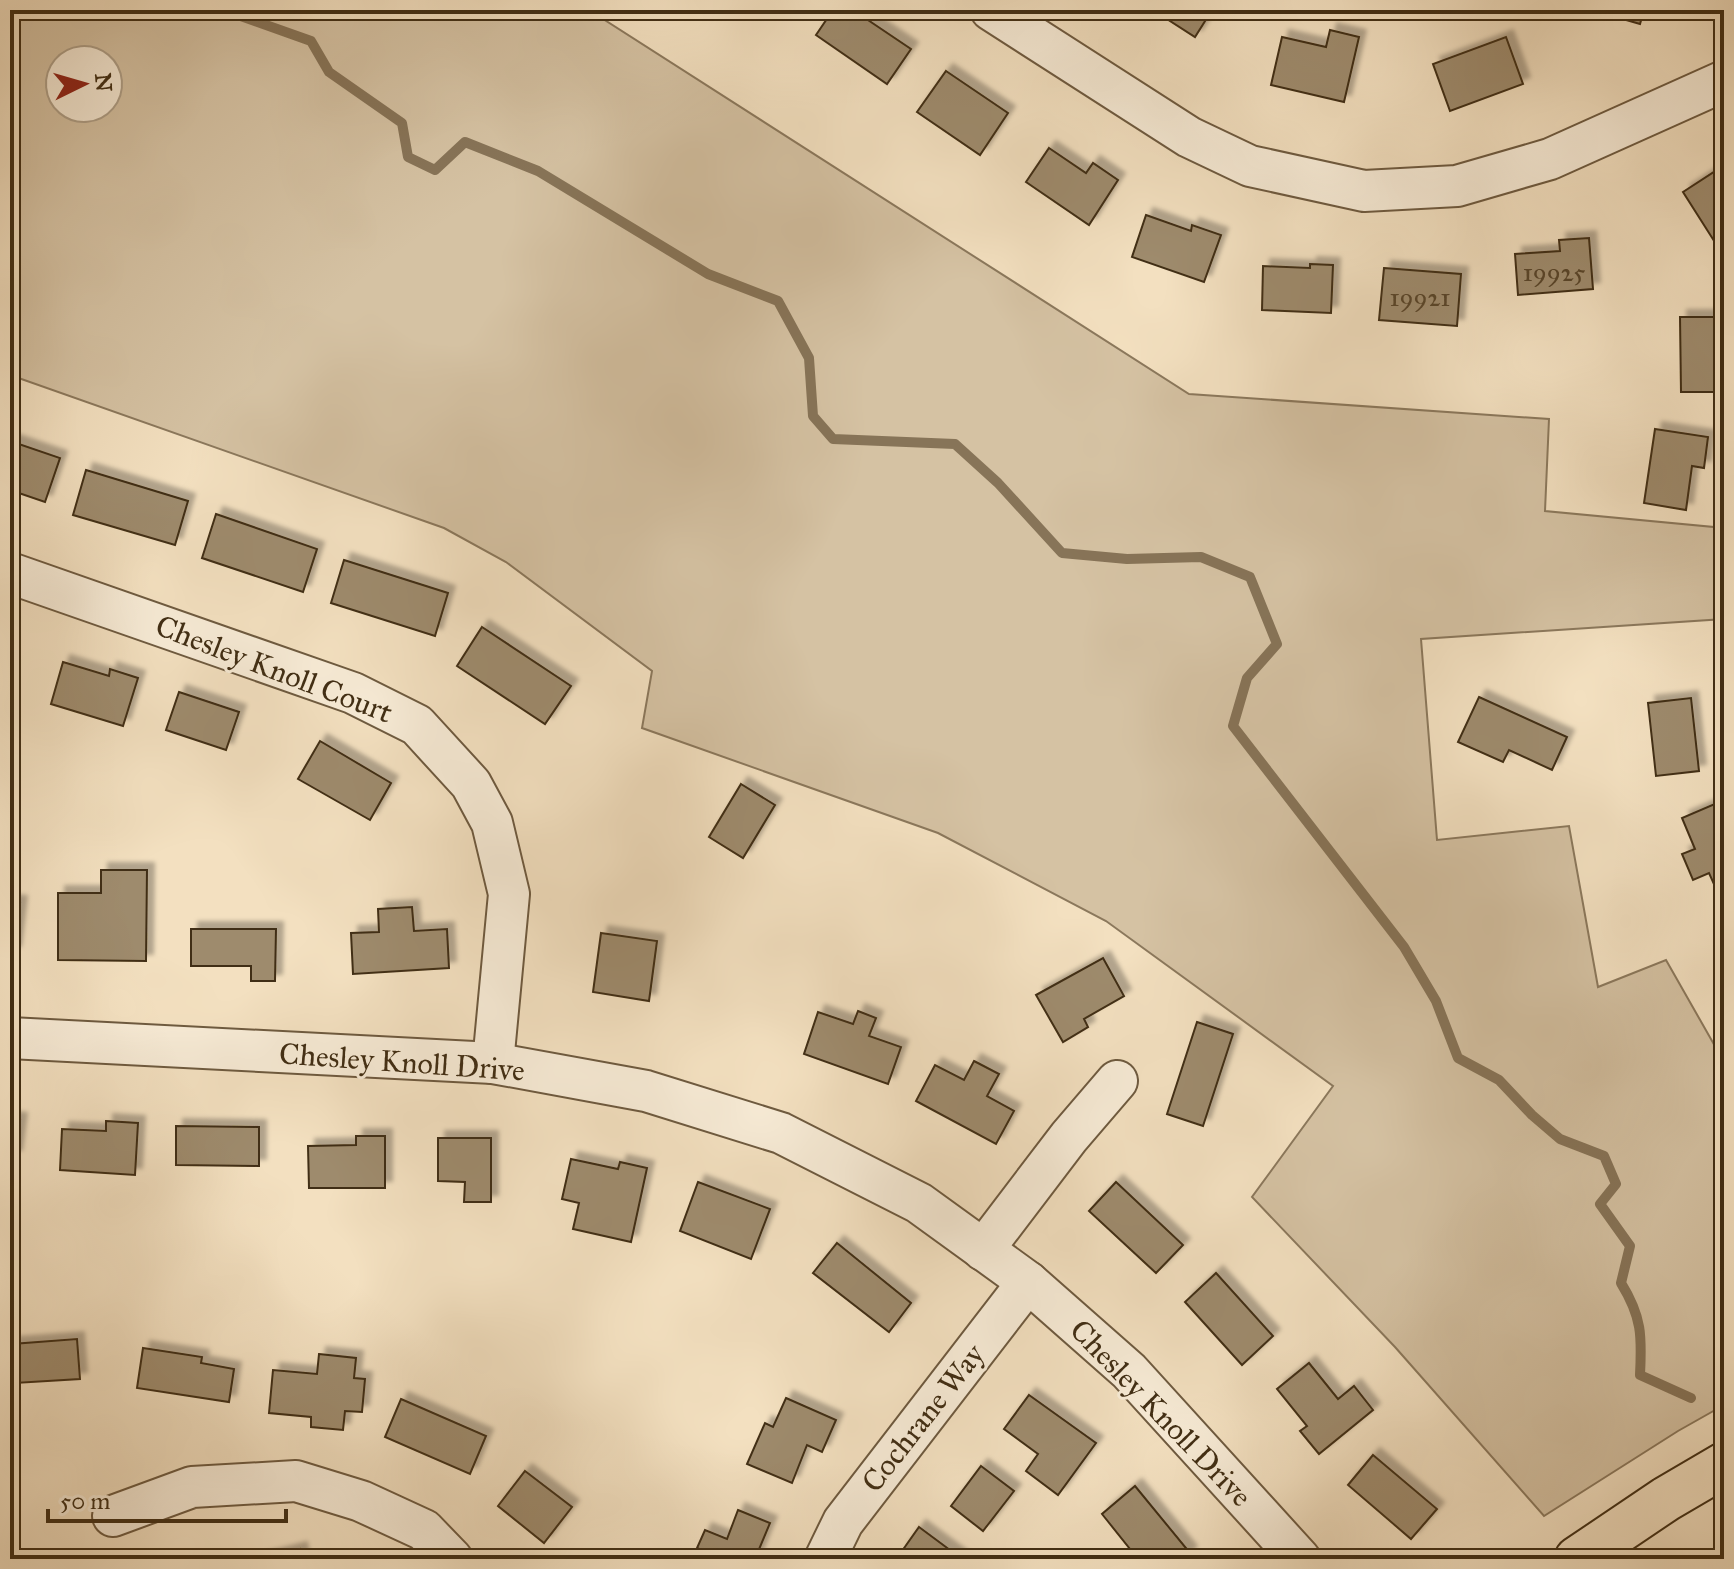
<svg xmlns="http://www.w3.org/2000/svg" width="1734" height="1569" font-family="'IM FELL Great Primer',serif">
	<defs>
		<filter id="shadow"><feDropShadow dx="7" dy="-7" stdDeviation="2" flood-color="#0004"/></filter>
	</defs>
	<rect width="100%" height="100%" fill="#f3e0c0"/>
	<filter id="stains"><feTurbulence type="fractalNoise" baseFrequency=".0025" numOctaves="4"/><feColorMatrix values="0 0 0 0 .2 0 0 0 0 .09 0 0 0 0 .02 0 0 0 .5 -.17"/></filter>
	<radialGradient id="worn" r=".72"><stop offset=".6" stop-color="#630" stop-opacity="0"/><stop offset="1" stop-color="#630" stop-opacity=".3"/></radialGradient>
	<path fill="#d5c2a3" stroke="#8b785c" stroke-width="2" fill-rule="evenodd" d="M10,10H589L1189,394L1549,419L1545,511L1724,528V619L1421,639L1437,840L1569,826L1598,987L1666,960L1724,1062V1405L1678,1431L1544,1516L1395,1347L1252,1197L1333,1086L1106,921L938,833L642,728L652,671L506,562L444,528L10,375ZM108,60V108H60V60Z"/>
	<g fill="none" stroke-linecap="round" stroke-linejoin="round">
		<path stroke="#877458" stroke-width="10" d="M224,10L311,41L329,72L402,123L408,157L435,170L465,142L538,171L708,274L778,301L809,358L813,416L833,439L955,444L998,483L1062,553L1127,559L1201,557L1250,577L1277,644L1247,678L1233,726L1404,947L1436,1001L1458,1058L1499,1080L1532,1115L1560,1139L1604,1156L1616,1184L1600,1204L1630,1246L1621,1283C1642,1317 1642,1336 1640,1375L1691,1398"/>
	</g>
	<g fill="#9e8b6d" stroke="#412e14" stroke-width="2" filter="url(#shadow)">
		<path d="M833,10H853L911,49L887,84L816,35Z"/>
		<path d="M1153,10H1212L1195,37Z"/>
		<path d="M1603,10H1644L1640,24L1602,13Z"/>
		<path d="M1330,30L1359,37L1344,102L1271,85L1282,37L1326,47Z"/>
		<path d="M1506,37L1523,84L1450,111L1433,64Z"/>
		<path d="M946,71L1008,113L980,155L917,112Z"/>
		<path d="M1049,148L1086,173L1093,163L1118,180L1089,225L1026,182Z"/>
		<path d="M1717,170L1724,181L1723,255L1683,192Z"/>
		<path d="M1146,215L1191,231L1192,225L1221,235L1204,282L1132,257Z"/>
		<path d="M1589,238L1593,289L1518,295L1515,254L1560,251L1559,240Z"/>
		<path d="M1310,264L1333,265L1331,313L1262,310L1263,266L1310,268Z"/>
		<path d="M1384,268L1461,274L1457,326L1379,320Z"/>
		<path d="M1680,317H1724L1721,392H1681Z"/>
		<path d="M1655,429L1708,437L1704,468L1692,466L1686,510L1644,503Z"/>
		<path d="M10,441L60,458L45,502L10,490Z"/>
		<path d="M86,470L188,501L175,545L73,515Z"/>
		<path d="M216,514L317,549L303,592L202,558Z"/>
		<path d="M344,560L448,593L435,636L331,603Z"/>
		<path d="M482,627L571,686L545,724L457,666Z"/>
		<path d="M63,662L109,676L110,669L138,678L123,726L51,704Z"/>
		<path d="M179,692L239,712L226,750L166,730Z"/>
		<path d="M1479,697L1567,737L1552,770L1509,750L1503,762L1458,742Z"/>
		<path d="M1691,698L1699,771L1656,776L1648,703Z"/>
		<path d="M320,741L391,783L370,820L298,779Z"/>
		<path d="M741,784L775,805L743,858L709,837Z"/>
		<path d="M1717,803L1724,819V891L1718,893L1709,873L1693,880L1682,854L1695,849L1682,818Z"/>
		<path d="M101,870H147L146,961L58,960V893H101Z"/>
		<path d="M10,902L20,903L14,953L10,952Z"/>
		<path d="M412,907L414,931L447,929L449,968L353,974L351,933L379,932L378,909Z"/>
		<path d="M191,929H276L275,981H251V966H191Z"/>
		<path d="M601,933L657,941L649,1001L593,992Z"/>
		<path d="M1103,958L1124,996L1084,1019L1088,1027L1063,1042L1036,995Z"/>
		<path d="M858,1011L876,1018L869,1036L901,1047L888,1084L804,1054L818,1012L853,1024Z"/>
		<path d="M1197,1022L1233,1034L1203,1126L1167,1114Z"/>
		<path d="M974,1061L999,1074L987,1096L1014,1111L996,1144L916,1101L935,1065L964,1080Z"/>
		<path d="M10,1119L20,1120L15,1157H10Z"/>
		<path d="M106,1121L138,1123L135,1175L60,1170L62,1129L106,1131Z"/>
		<path d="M176,1126L259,1127V1166L176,1165Z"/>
		<path d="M356,1136H385V1188H309L308,1146L356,1145Z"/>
		<path d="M438,1138H491V1202H464L465,1182L438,1181Z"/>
		<path d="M571,1159L618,1169L620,1162L647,1168L631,1242L573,1229L579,1203L562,1199Z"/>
		<path d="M698,1182L770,1209L751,1259L680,1231Z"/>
		<path d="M1116,1182L1183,1245L1156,1273L1089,1211Z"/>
		<path d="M837,1243L911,1303L889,1332L813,1273Z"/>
		<path d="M1216,1273L1273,1336L1242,1365L1185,1302Z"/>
		<path d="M77,1339L80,1379L15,1383L12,1344Z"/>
		<path d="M143,1348L202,1357L201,1363L234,1369L229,1402L137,1388Z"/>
		<path d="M319,1354L356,1358L354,1378L365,1379L362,1412L345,1411L343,1430L311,1427V1417L269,1413L273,1370L317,1374Z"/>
		<path d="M1309,1363L1338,1399L1354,1386L1373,1410L1319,1454L1300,1431L1307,1426L1277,1389Z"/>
		<path d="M1029,1395L1096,1443L1058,1495L1026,1471L1038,1454L1004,1429Z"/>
		<path d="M786,1398L836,1420L822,1452L807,1445L792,1483L747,1464L765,1423L773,1427Z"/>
		<path d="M401,1399L486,1436L470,1474L385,1437Z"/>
		<path d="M1373,1455L1437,1509L1411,1539L1348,1485Z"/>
		<path d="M981,1466L1014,1491L983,1531L951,1506Z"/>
		<path d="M525,1471L572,1507L544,1543L498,1506Z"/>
		<path d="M1135,1486L1190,1553L1183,1559H1138L1102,1514Z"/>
		<path d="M738,1510L770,1523L755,1559H706L708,1553L697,1548L705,1530L727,1539Z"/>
		<path d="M919,1527L962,1559H909L910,1557L902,1551Z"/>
		<path d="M300,1549L302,1559H260Z"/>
	</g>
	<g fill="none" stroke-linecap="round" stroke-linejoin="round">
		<defs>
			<g id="minor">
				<path d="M991,10L1189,137L1250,166L1364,191L1457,186L1550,159L1724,81"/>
				<path d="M10,573L353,693L417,725L471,784L492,823L509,894L493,1063"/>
				<path d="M10,1038L493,1063L646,1091L781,1133L919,1203L1028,1282L1129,1371L1300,1559"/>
				<path d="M983,1250L1069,1137L1117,1081"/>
				<path d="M113,1516L192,1487L296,1481L361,1501L424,1530L452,1559"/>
				<path d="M825,1559L843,1522L1028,1282"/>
			</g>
			<path id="major" d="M1577,1559L1666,1499L1724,1465"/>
		</defs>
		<use href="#minor" stroke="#6e5a3f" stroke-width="44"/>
		<use href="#major" stroke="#412e14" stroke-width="48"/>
		<use href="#minor" stroke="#f7ebd6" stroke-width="40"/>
		<use href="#major" stroke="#f3e0c0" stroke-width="44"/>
	</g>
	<g text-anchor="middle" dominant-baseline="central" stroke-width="6" stroke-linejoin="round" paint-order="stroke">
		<g font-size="26" fill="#58452a">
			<text x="1554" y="272">19925</text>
			<text x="1420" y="297">19921</text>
		</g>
		<g font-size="30" fill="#412e14" stroke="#f7ebd6">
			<text transform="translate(274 669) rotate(21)">Chesley Knoll Court</text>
			<text transform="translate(402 1062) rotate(4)">Chesley Knoll Drive</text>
			<text transform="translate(1161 1413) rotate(46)">Chesley Knoll Drive</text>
			<text transform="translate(923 1418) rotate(-52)">Cochrane Way</text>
		</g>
	</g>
	<rect width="1734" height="1569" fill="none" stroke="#f3e0c0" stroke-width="40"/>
	<rect x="12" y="12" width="1710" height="1545" fill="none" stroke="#412e14" stroke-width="4"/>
	<rect x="20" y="20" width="1694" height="1529" fill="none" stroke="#412e14" stroke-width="2"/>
	<g transform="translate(84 84) rotate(85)"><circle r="38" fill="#f7ebd6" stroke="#ae9f88" stroke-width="2"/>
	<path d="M0-6L14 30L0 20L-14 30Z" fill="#8f2418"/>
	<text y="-12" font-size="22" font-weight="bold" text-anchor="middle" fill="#412e14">N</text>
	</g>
	<path d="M48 1509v12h238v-12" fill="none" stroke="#412e14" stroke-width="4"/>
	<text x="60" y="1509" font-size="24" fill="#412e14" stroke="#f7ebd6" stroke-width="6" paint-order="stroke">50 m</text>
	<rect width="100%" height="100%" filter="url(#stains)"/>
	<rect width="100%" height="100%" fill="url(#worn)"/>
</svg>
